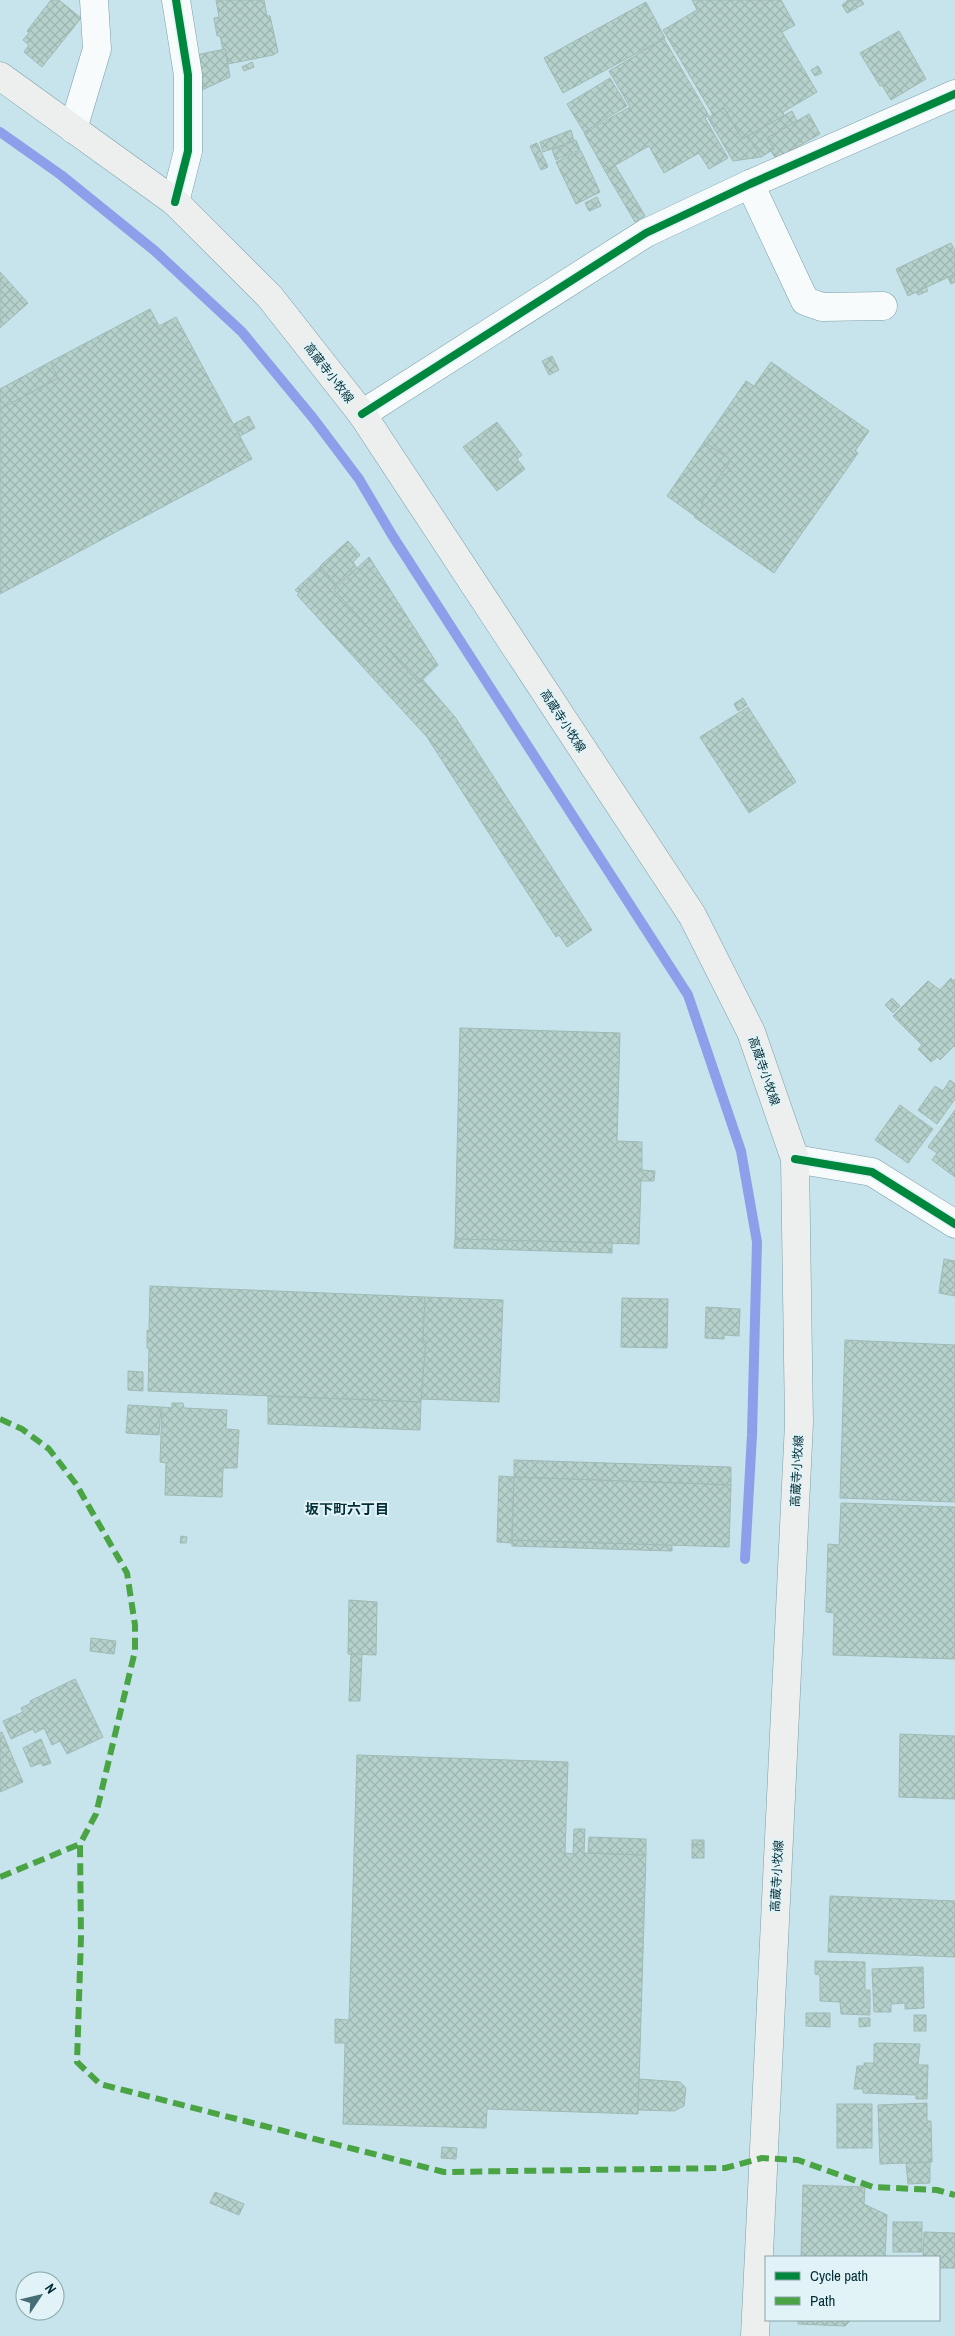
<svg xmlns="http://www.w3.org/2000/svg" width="955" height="2336" font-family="'Archivo Narrow','Noto Sans JP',sans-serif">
	<defs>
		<pattern id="building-cross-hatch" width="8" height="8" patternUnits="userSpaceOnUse" patternTransform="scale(1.25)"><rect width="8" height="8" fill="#b6d1cc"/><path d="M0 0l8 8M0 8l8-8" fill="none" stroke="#9bb4b0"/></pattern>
	</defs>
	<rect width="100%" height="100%" fill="#c7e4ec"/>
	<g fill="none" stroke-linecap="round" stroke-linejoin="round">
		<path stroke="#8d9feb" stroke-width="10" d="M0,132L61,175L155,251L242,332L313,418L359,479L392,535L688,995L741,1151L757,1242L752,1435L745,1559"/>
	</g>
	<g fill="url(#building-cross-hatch)" stroke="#9fbab5">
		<path d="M51,0H59L81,18L42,67L24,52L29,45L23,40L29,33L27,31Z"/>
		<path d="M216,0H264L267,16H270L278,52L273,55L228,64L225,49L223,50L220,36H217L214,18L219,17Z"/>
		<path d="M692,0H781L795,25L782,32L817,92L783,112L784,116L742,139L724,108L713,115L663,30L697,10Z"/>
		<path d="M848,0H861L864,4L847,13L842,5Z"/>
		<path d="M646,2L665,38L563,93L544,58Z"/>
		<path d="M899,31L926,79L891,100L882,85L880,86L860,53Z"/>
		<path d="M664,39L709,116L705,118L728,158L709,169L699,153L664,173L649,146L605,171L584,133L630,107L609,71Z"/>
		<path d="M225,49L230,77L202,90L196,55Z"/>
		<path d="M252,62L254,67L244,71L242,67Z"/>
		<path d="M818,66L822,73L815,76L811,70Z"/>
		<path d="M610,78L627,106L584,132L567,104Z"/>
		<path d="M724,108L742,139L748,136L761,157L733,161L708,118Z"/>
		<path d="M792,111L797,121L767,138L774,149L761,157L748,136Z"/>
		<path d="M809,114L820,134L776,159L771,151L774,149L767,138Z"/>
		<path d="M571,130L574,141L543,152L540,142Z"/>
		<path d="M576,140L580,150L556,160L552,150Z"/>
		<path d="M537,143L548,167L541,170L530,146Z"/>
		<path d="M581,151L600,192L576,204L556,162Z"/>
		<path d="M615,165L645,216L635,222L605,171Z"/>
		<path d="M597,197L601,206L589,211L585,203Z"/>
		<path d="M951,243L955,251V274L908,296L896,269Z"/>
		<path d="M0,272L28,303L0,328Z"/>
		<path d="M955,274V282L951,284L948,278Z"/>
		<path d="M926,287L928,291L918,295L916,292Z"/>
		<path d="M150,309L159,326L176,317L252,459L0,594V409L58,378L50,362Z"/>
		<path d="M552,356L559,370L549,375L542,361Z"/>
		<path d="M50,362L58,378L0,409V389Z"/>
		<path d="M771,362L869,431L855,451L858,453L774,573L694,517L703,505L701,503L731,460L704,442L746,381L754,386Z"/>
		<path d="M249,416L255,428L240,436L234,424Z"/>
		<path d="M497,422L522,455L517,459L525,469L497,491L463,447Z"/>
		<path d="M704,442L731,460L701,503L703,505L695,516L667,496Z"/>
		<path d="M348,541L360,555L353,562L357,568L337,585L320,566Z"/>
		<path d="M369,557L438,665L419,683L334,590Z"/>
		<path d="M320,567L337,586L334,590L419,683L423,680L455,717L592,930L567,947L559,935L556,937L427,737L297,595L299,593L295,590Z"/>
		<path d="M743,698L747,705L738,711L734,704Z"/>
		<path d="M748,707L796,782L749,813L700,737Z"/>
		<path d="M951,978L953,981L955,979V1047L954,1046L940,1060L937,1057L931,1062L918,1049L922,1045L893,1016L928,981L940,990Z"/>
		<path d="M892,998L900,1006L893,1013L885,1005Z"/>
		<path d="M460,1028L620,1033L617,1141L642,1142V1170L655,1171L654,1181H641L639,1244L455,1239Z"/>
		<path d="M950,1080L955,1084V1099L937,1124L918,1110L935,1086L943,1091Z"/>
		<path d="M900,1105L933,1129L908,1163L875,1140Z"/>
		<path d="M955,1110V1177L932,1160L937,1153L928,1147Z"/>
		<path d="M455,1239L612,1243V1253L454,1248Z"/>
		<path d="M944,1259L955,1261V1296L939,1293Z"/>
		<path d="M150,1286L425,1297L423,1341H426L421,1402L148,1391L149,1348H147V1330L149,1331Z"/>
		<path d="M425,1297L503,1300L499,1402L421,1399L426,1341H423Z"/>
		<path d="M622,1298L668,1299L667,1348L621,1347Z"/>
		<path d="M706,1307L740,1309L739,1336L724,1335V1339L705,1338Z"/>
		<path d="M845,1340L955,1345V1502L840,1498Z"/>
		<path d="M128,1371L143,1372V1391L128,1390Z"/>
		<path d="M268,1396L421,1402L420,1430L268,1424Z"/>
		<path d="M172,1403H183L184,1408L227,1410L226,1429L239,1430L237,1468H223L222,1497L165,1495L166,1463L160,1462L162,1407L172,1408Z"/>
		<path d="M128,1405L161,1407L159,1435L126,1433Z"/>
		<path d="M514,1460L731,1467V1485L514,1477Z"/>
		<path d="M499,1476L514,1477L512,1540L672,1545V1551L512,1546V1543L497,1542Z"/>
		<path d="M514,1477L731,1485L729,1547L512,1540Z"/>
		<path d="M841,1503L955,1507V1659L833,1655L834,1613L826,1612L828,1544L839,1545Z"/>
		<path d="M181,1536L187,1537L186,1543H180Z"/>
		<path d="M349,1600L377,1602L376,1655L348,1654Z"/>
		<path d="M91,1638L116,1641L114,1654L90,1651Z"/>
		<path d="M351,1654H362L360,1701H349Z"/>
		<path d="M75,1679L103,1737L67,1754L60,1741L52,1745L44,1728L35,1733L33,1729L11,1739L3,1721L23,1712L21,1708L31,1703L30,1701Z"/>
		<path d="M2,1732L23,1782L0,1792V1733Z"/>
		<path d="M900,1734L955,1736V1799L899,1797Z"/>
		<path d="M41,1739L51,1763L43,1766L41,1763L31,1767L23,1748Z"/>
		<path d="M357,1755L568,1762L565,1853L573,1854L574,1829H585L584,1853L646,1855L638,2114L487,2109L486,2128L343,2124L345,2043H335V2019L349,2020Z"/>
		<path d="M589,1837L646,1839V1855L588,1853Z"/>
		<rect x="692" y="1840" width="12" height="5"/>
		<rect x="692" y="1845" width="12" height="13"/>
		<path d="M830,1896L955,1901V1957L828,1952Z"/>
		<path d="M815,1961L865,1962V1990H870V2015L841,2014L840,2002L820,2001V1975L815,1974Z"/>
		<path d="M923,1967L924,2008L905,2009V2003L891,2004V2012H874L872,1969Z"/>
		<path d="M806,2013H830V2027L806,2026Z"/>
		<rect x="914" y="2015" width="12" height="16"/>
		<path d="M859,2018H870V2026L859,2027Z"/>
		<path d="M877,2043L920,2044L918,2065H928L927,2099H916V2095L863,2093V2089H854L857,2066H864V2063H874V2044Z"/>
		<path d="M639,2079L680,2082L686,2088L684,2106L674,2111L638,2110Z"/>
		<path d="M927,2103V2121H931L932,2162L880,2164L878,2105Z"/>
		<rect x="837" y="2104" width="35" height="44"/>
		<path d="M442,2147L457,2148L456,2159L441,2158Z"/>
		<path d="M930,2162V2183L908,2184L906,2163Z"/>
		<path d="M803,2185L865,2187L864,2204L887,2215L885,2257H801Z"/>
		<path d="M215,2192L244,2204L239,2215L210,2203Z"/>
		<rect x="893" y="2222" width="29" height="30"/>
		<path d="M924,2232L955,2233V2268H939V2257H923Z"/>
		<path d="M798,2320H851L845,2326L798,2324Z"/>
	</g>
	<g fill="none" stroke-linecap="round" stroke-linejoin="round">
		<defs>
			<g id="minor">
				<path d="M73,129L97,49L94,0"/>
				<path d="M750,184L805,301L822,307L883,306"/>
				<path d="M175,202L188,151V75L176,0"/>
				<path d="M362,414L646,233L750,184L955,94"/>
			</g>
			<path id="tertiary" d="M795,1159L872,1172L955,1224"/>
			<path id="secondary" d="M0,76L175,202L270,297L362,414L692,915L751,1032L795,1159L799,1423L755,2336"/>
		</defs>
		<use href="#minor" stroke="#7c9ea6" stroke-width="29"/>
		<use href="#tertiary" stroke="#7c9ea6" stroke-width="29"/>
		<use href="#secondary" stroke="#7c9ea6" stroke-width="29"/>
		<use href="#minor" stroke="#f7fbfc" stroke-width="28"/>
		<use href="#tertiary" stroke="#f7fbfc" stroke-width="28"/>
		<use href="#secondary" stroke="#ecefee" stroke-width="28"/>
		<g stroke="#4ba444" stroke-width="6" stroke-dasharray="12 6" stroke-linecap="butt">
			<path d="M0,1419L22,1429L49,1449L76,1484L127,1573L135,1625V1651L96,1814L80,1844L81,1937L77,2062L100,2084L444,2172L725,2168L762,2158L798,2160L873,2187L937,2190L955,2195"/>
			<path d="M0,1877L80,1844"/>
		</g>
		<defs>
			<g id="cycleway">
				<path d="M175,202L188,151V75L176,0"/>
				<path d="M362,414L646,233L750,184L955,94"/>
				<path d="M795,1159L872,1172L955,1224"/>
			</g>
		</defs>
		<use href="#cycleway" stroke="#e2f3f8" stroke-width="11"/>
		<use href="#cycleway" stroke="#00873e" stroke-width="8"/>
	</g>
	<g text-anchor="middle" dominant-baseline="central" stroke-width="4" stroke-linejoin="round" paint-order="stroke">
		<g font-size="12" fill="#012d36" stroke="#e2f3f8">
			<text transform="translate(329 373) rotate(52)">高蔵寺小牧線</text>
			<text transform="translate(563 721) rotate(57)">高蔵寺小牧線</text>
			<text transform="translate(764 1071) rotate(71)">高蔵寺小牧線</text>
			<text transform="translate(797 1471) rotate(-87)">高蔵寺小牧線</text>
			<text transform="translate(777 1876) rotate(-87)">高蔵寺小牧線</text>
		</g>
		<g font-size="14" font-weight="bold" fill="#012d36" stroke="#e2f3f8">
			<text x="347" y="1509">坂下町六丁目</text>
		</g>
	</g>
	<rect x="765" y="2256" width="175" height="65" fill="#e2f3f8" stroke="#88a4aa"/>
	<rect x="775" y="2272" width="25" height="8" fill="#00873e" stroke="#88a4aa"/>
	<text x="810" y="2281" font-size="15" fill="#012d36">Cycle path</text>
	<rect x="775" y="2297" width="25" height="8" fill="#4ba444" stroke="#88a4aa"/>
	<text x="810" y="2306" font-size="15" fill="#012d36">Path</text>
	<g transform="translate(40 2296) rotate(55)"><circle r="24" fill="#e2f3f8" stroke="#88a4aa"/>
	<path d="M0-4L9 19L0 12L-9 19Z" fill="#466d76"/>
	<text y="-8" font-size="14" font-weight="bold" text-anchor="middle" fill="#012d36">N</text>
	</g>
</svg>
